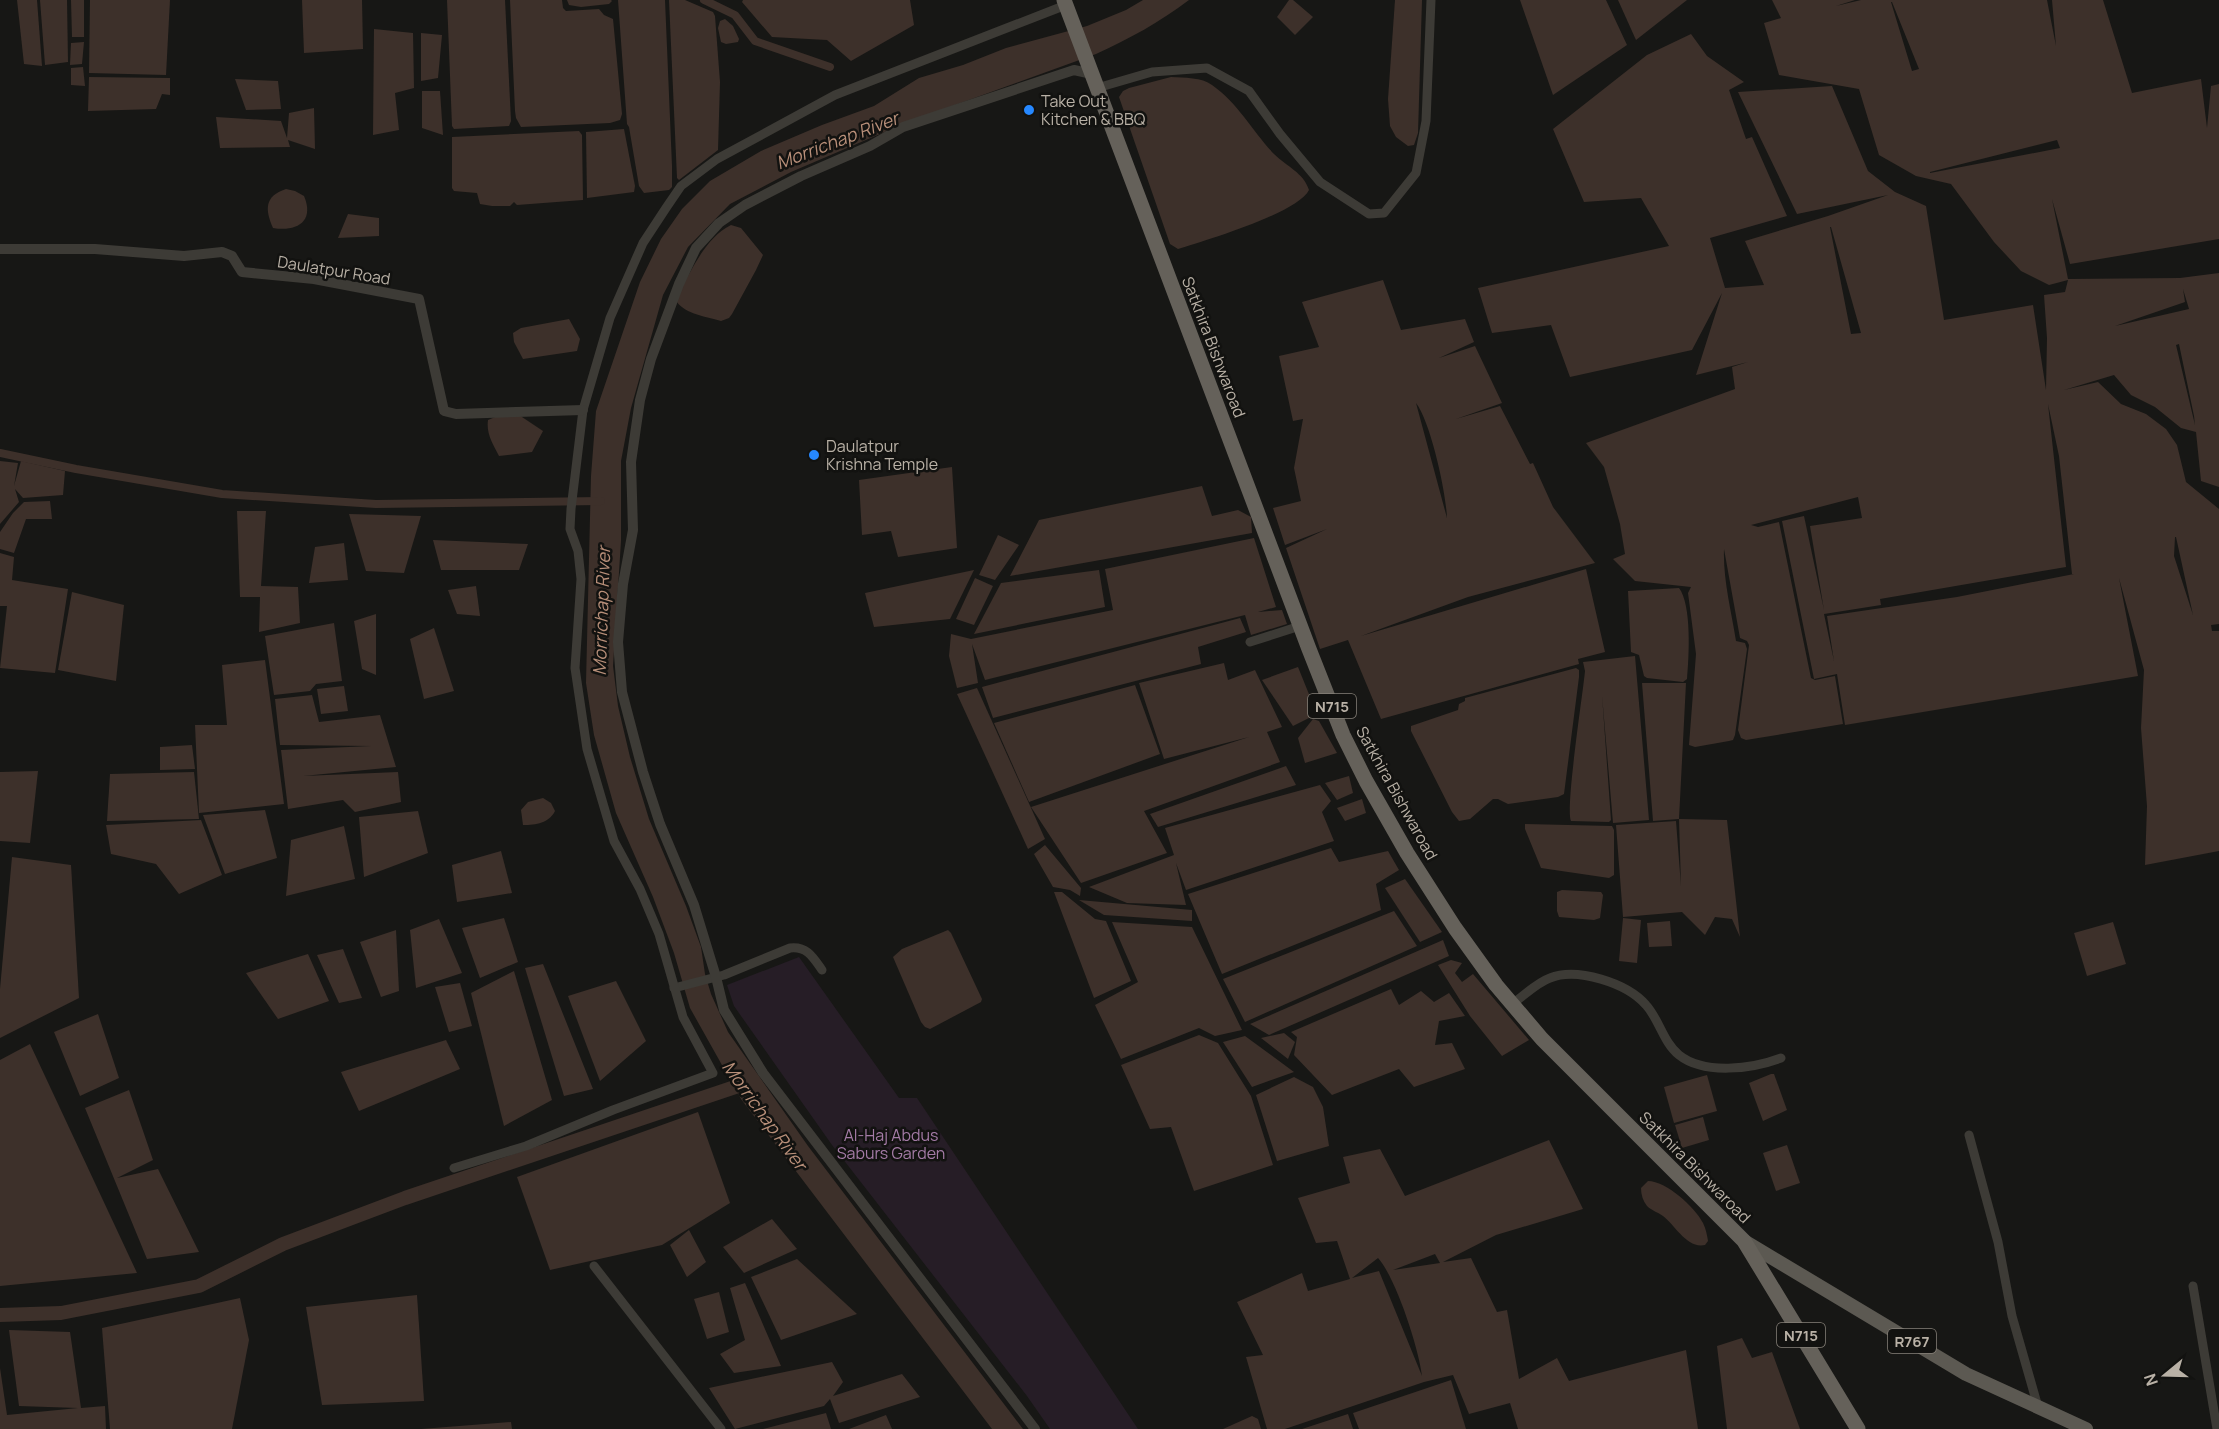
<svg xmlns="http://www.w3.org/2000/svg" width="2219" height="1429" font-family="Manrope,sans-serif">
	<rect width="100%" height="100%" fill="#171715"/>
	<path fill="#261d26" d="M799,957L899,1098H917L1138,1429H1050L1027,1396L832,1145L734,1006L727,985Z"/>
	<g fill="#3d302a" fill-rule="evenodd">
		<path d="M17,0H37L42,66L24,64Z"/>
		<path d="M40,0H67L68,62L45,65Z"/>
		<path d="M71,0H84V37H72Z"/>
		<path d="M90,0H170L166,75L89,73Z"/>
		<path d="M302,0H362L363,49L304,53Z"/>
		<path d="M447,0H505L511,121L509,126L454,129L452,126Z"/>
		<path d="M510,0H562L563,8L566,11L599,9L604,15L613,19L622,114L620,120L610,123L521,127L516,118L515,111Z"/>
		<path d="M567,0H611L612,1L609,4L581,7L569,5Z"/>
		<path d="M618,0H665L672,166V187L669,190L644,193L639,186L629,127L627,124Z"/>
		<path d="M669,0H685L713,12L715,16L720,82L718,150L679,180L677,178Z"/>
		<path d="M743,0H910L914,25L851,61L827,40L772,37L742,2Z"/>
		<path d="M1143,0H1189C1160,22 1129,39 1096,54L908,122L791,172L730,204L688,247L663,295L631,408L621,461V541L613,666L618,706L630,757L649,819L686,906L701,947L705,974L711,994L728,1032L808,1146L1023,1429H992L741,1099L690,1008L674,953L653,897L616,813L594,735L586,683L591,476L596,411L640,282L661,239L682,209L710,181L761,151L822,125L874,106L919,78L963,65L1006,48L1087,26L1126,10Z"/>
		<path d="M1289,0H1293L1313,17L1295,35L1277,17Z"/>
		<path d="M1395,0H1422L1418,133L1414,145L1408,146L1396,137L1390,126L1388,99Z"/>
		<path d="M1520,0H1606L1627,45L1553,95Z"/>
		<path d="M1618,0H1687L1636,40Z"/>
		<path d="M1772,0H1855L1836,6L1861,0H2047L2056,46L2052,0H2103L2132,93L2201,79L2207,128L2211,86L2219,84V239L2070,264L2052,199L2068,279L2180,278L2219,273V487L2201,481L2196,432L2181,428L2155,407L2131,395L2114,375L2064,390L2098,382L2121,404L2146,414L2166,429L2177,445L2186,482L2219,509V624L2211,625L2212,631H2219V851L2145,865L2147,806L2141,728L2144,670L2119,578L2138,676L1845,725L1837,674L1814,679L1782,521L1804,516L1824,610L1810,526L1862,518L1858,497L1751,525L1758,527L1779,522L1811,678L1815,680L1835,676L1843,724L1746,740L1741,738L1738,730L1749,645L1747,641L1740,638L1724,549C1723,580 1731,609 1736,641L1745,643L1747,649L1735,735L1733,740L1729,741L1695,747L1689,745L1696,654L1688,593L1691,587L1635,581L1613,559L1625,554L1620,524L1604,467L1586,443L1735,389L1732,367L1748,362L1696,375L1722,293L1692,350L1570,377L1551,325L1492,333L1478,288L1669,246L1641,198L1584,202L1553,129L1647,55L1691,34L1707,56L1744,82L1729,90L1746,139L1752,137L1787,216L1710,238L1725,288L1764,285L1745,241L1828,216L1888,195L1797,214L1738,92L1832,86L1868,171L1895,192L1926,206L1944,320L2033,305L2046,390L2047,338L2044,295L2065,292L2068,280L2049,285L2021,271L1994,242L1951,184L1916,176L1879,155L1859,89L1779,75L1764,23L1781,18ZM1891,2H1892L1919,69L1912,71ZM2057,140L2060,148L1930,173V172ZM1830,227H1831L1861,333L1851,334ZM2183,289L2189,309L2115,326L2185,302ZM2179,344L2194,416L2195,425L2176,345ZM2048,404L2059,456L2072,574H2074L1957,597L1827,616L1834,661L1824,614L1881,605L1880,599L2066,567ZM2175,537H2176L2193,615L2174,556Z"/>
		<path d="M725,19L733,26L739,39L738,42L726,44L721,42L718,28L720,21Z"/>
		<path d="M374,29L413,33L414,88L395,93L399,130L373,135Z"/>
		<path d="M421,33L442,35L438,78L421,81Z"/>
		<path d="M84,42L82,64L70,65L71,43Z"/>
		<path d="M83,67L85,86L71,85V68Z"/>
		<path d="M89,77L170,78V95L162,94L156,109L88,111Z"/>
		<path d="M1171,77C1184,78 1202,77 1212,85C1238,103 1253,132 1274,154C1287,167 1303,172 1309,190C1298,213 1204,241 1178,249L1170,244L1119,97L1123,91L1129,88Z"/>
		<path d="M235,79L278,81L281,109L246,110Z"/>
		<path d="M422,91H440L443,135L422,128Z"/>
		<path d="M314,108L315,149L288,140L290,147L220,148L216,117L281,121L287,138L289,113Z"/>
		<path d="M624,129L635,186L634,192L587,198L586,132Z"/>
		<path d="M579,131L582,135L583,200L517,205L514,202L510,206H492L480,204L477,193L454,191L452,188V137Z"/>
		<path d="M286,189L295,191L304,196C315,222 296,232 273,228C265,210 264,196 286,189Z"/>
		<path d="M348,214L379,218V236L338,238Z"/>
		<path d="M731,225L741,228L763,255L756,270L732,314L729,318L721,321C708,317 685,314 677,302L678,294C692,270 705,238 731,225Z"/>
		<path d="M1383,280L1401,330L1465,319L1474,342L1439,358L1475,346L1502,403L1456,419L1500,406L1530,464L1533,463L1553,507L1595,563L1468,597L1361,636L1586,569L1605,652L1578,659L1579,664L1381,719L1348,640L1320,649L1286,548L1327,529L1285,545L1273,508L1301,501L1294,468L1303,419L1293,421L1279,356L1319,347L1302,302ZM1416,403C1431,423 1446,492 1447,518Z"/>
		<path d="M569,319L580,339L577,351L523,359L514,342L513,333L521,328Z"/>
		<path d="M500,415H519L543,431L532,452L499,456C493,444 486,434 488,420Z"/>
		<path d="M0,461L18,463L14,486L21,461L65,471L63,495L23,498L15,489L19,502L0,524Z"/>
		<path d="M952,467L957,548L898,557L891,531L862,535L859,480Z"/>
		<path d="M1202,486L1212,516L1238,510L1251,517L1252,533L1010,576L1039,520Z"/>
		<path d="M50,501L52,519H26L14,553L0,549V532L13,513L24,502Z"/>
		<path d="M237,511H266L261,586L298,587L300,623L259,632L260,597H240Z"/>
		<path d="M349,514L421,516L404,573L366,571Z"/>
		<path d="M998,535L1019,545L995,580L979,575Z"/>
		<path d="M1254,538L1276,607L1258,612L1282,610L1287,624L1251,635L1245,615L985,680L972,644L978,683L957,688L949,656L951,634L971,639L1113,610L1105,569Z"/>
		<path d="M433,540L528,544L519,570H441Z"/>
		<path d="M344,543L348,580L309,583L315,547Z"/>
		<path d="M0,553L14,557L12,580L68,589L55,673L0,668L7,606H0Z"/>
		<path d="M974,570L950,619L874,627L865,593Z"/>
		<path d="M1099,570L1105,607L974,634L1001,583Z"/>
		<path d="M975,578L993,586L974,625L956,619Z"/>
		<path d="M476,586L480,616L457,614L448,590Z"/>
		<path d="M1679,588C1692,605 1689,658 1687,679L1683,682L1647,678L1644,676L1639,655L1631,652L1628,591Z"/>
		<path d="M72,592L124,605L116,681L58,670Z"/>
		<path d="M376,614V675L362,669L354,621Z"/>
		<path d="M1240,618L1246,632L1198,647L1201,664L993,718L982,687Z"/>
		<path d="M334,623L342,681L316,684L310,691L274,695L265,636Z"/>
		<path d="M434,628L454,691L424,699L410,639Z"/>
		<path d="M1635,656L1649,820L1613,823L1602,695L1611,820L1609,822L1571,821C1565,809 1583,693 1585,671L1583,662Z"/>
		<path d="M265,660L284,804L199,813L195,725H227L222,665Z"/>
		<path d="M1224,663L1228,680L1255,670L1282,727L1267,732L1280,762L1144,811L1167,853L1081,883L1031,807L1249,737L1164,759L1139,683Z"/>
		<path d="M1298,667L1317,714L1293,726L1262,680Z"/>
		<path d="M1576,668L1579,670V677L1564,794L1558,797L1508,804L1498,799H1493L1470,819L1459,821L1452,812L1411,731V726L1458,710L1459,704L1465,701V698Z"/>
		<path d="M1642,683H1686L1679,819L1727,820L1740,937L1732,919L1715,917L1705,935L1682,912L1623,917L1616,825L1676,821L1681,886L1679,819L1653,821Z"/>
		<path d="M1135,685L1160,754L1029,802L994,723Z"/>
		<path d="M344,686L348,711L321,714L317,689Z"/>
		<path d="M977,688L1045,839L1028,849L957,694Z"/>
		<path d="M312,695L319,722L380,715L396,767L303,776L398,772L401,802L355,812L343,800L288,809L281,750L371,746L280,745L275,699Z"/>
		<path d="M1313,719L1319,721L1337,753L1305,763L1298,738Z"/>
		<path d="M192,745L195,769L160,770V747Z"/>
		<path d="M1286,766L1296,785L1158,827L1150,814Z"/>
		<path d="M38,771L30,843L0,841V772Z"/>
		<path d="M194,772L199,819L107,821L110,774Z"/>
		<path d="M1349,776L1353,793L1337,800L1325,783Z"/>
		<path d="M1320,785L1331,801L1322,812L1334,841L1186,890L1176,863L1186,905L1127,903L1089,887L1174,855L1165,828Z"/>
		<path d="M543,798L551,803L555,811C549,823 536,825 523,825L521,810L528,802Z"/>
		<path d="M1362,799L1366,813L1345,821L1337,808Z"/>
		<path d="M265,810L277,858L225,874L203,815Z"/>
		<path d="M418,811L428,853L364,877L359,817Z"/>
		<path d="M201,820L222,875L179,894L156,864L111,854L106,825Z"/>
		<path d="M1525,824L1612,826L1614,830V875L1609,878L1541,868L1525,829Z"/>
		<path d="M344,826L355,879L286,896L291,840Z"/>
		<path d="M1045,845L1081,888L1080,896L1070,890L1053,887L1034,854Z"/>
		<path d="M1331,848L1339,862L1388,851L1399,870L1376,884L1381,910L1222,974L1188,894Z"/>
		<path d="M501,851L512,893L457,902L452,865Z"/>
		<path d="M12,857L71,865L79,998L0,1038V989Z"/>
		<path d="M1405,879L1442,932L1420,942L1385,888Z"/>
		<path d="M1562,890L1601,892L1603,895L1600,918L1594,920L1559,917L1557,911V892Z"/>
		<path d="M1054,892H1062L1095,919L1106,921L1131,981L1094,998Z"/>
		<path d="M1079,900L1192,910V921L1104,915Z"/>
		<path d="M1394,911L1417,946L1245,1022L1223,979Z"/>
		<path d="M504,918L518,962L480,978L462,928Z"/>
		<path d="M1623,918L1641,920L1637,963L1619,961Z"/>
		<path d="M439,919L462,973L416,988L410,930Z"/>
		<path d="M1670,921L1672,946L1649,947L1647,923Z"/>
		<path d="M1112,922L1192,927L1242,1030L1215,1036L1199,1028L1121,1059L1095,1005L1138,982Z"/>
		<path d="M2113,922L2126,964L2087,976L2074,933Z"/>
		<path d="M396,930L399,991L381,997L360,942Z"/>
		<path d="M948,930L951,933L982,999L981,1002L930,1029L925,1027L921,1022L893,957L902,949Z"/>
		<path d="M1443,940L1449,956L1269,1035L1250,1024Z"/>
		<path d="M343,949L362,998L339,1003L317,955Z"/>
		<path d="M308,954L329,1001L278,1019L246,973Z"/>
		<path d="M1451,960L1462,963L1455,973L1462,982L1473,974L1529,1040L1502,1056L1470,1016L1438,965Z"/>
		<path d="M543,964L593,1089L564,1096L525,968Z"/>
		<path d="M514,971L552,1100L504,1126L471,993Z"/>
		<path d="M616,981L646,1041L600,1081L568,996Z"/>
		<path d="M460,983L472,1026L449,1032L435,987Z"/>
		<path d="M1391,989L1399,1005L1421,991L1434,1002L1449,993L1465,1016L1439,1021L1435,1045L1452,1043L1465,1069L1414,1087L1399,1069L1332,1095L1294,1055L1297,1037L1291,1032Z"/>
		<path d="M98,1014L119,1078L80,1096L54,1032Z"/>
		<path d="M1284,1033L1295,1042L1288,1059L1261,1038Z"/>
		<path d="M1199,1035L1218,1043L1251,1096L1273,1165L1194,1191L1171,1127L1150,1129L1121,1065Z"/>
		<path d="M1245,1036L1294,1072L1252,1087L1223,1042Z"/>
		<path d="M446,1040L460,1069L359,1111L341,1072Z"/>
		<path d="M30,1044L137,1273L0,1286V1060Z"/>
		<path d="M1771,1074H1774L1787,1110L1763,1121L1749,1083Z"/>
		<path d="M1707,1075L1717,1111L1674,1123L1664,1087Z"/>
		<path d="M1294,1077L1313,1087L1323,1107L1329,1146L1277,1161L1256,1095Z"/>
		<path d="M129,1090L153,1160L117,1178L158,1169L199,1252L147,1259L85,1108Z"/>
		<path d="M698,1112L730,1203L662,1245L550,1270L517,1177Z"/>
		<path d="M1703,1117L1709,1140L1682,1148L1675,1125Z"/>
		<path d="M1549,1140L1583,1209L1496,1235L1443,1262L1471,1258L1497,1312L1507,1310L1519,1379L1557,1358L1569,1381L1686,1350L1698,1429H1518L1510,1403L1469,1414L1453,1375L1424,1382L1285,1429H1267L1246,1357L1263,1355L1237,1302L1302,1273L1308,1291L1350,1279L1337,1241L1316,1243L1298,1198L1350,1183L1343,1157L1380,1149L1405,1196ZM1435,1254L1440,1263L1393,1270ZM1378,1258C1396,1278 1419,1349 1422,1376L1379,1271L1352,1278Z"/>
		<path d="M1787,1145L1800,1183L1776,1191L1763,1153Z"/>
		<path d="M1648,1181C1666,1181 1695,1207 1703,1223C1706,1229 1707,1235 1708,1241L1705,1245C1687,1249 1675,1225 1663,1216C1658,1212 1652,1211 1647,1206C1643,1201 1641,1195 1641,1188Z"/>
		<path d="M772,1219L797,1249L744,1273L723,1247Z"/>
		<path d="M689,1230L706,1262L687,1277L670,1245Z"/>
		<path d="M797,1259L857,1314L781,1340L751,1277Z"/>
		<path d="M745,1283L781,1366L734,1373L720,1354L745,1340L730,1288Z"/>
		<path d="M719,1292L729,1332L707,1339L694,1299Z"/>
		<path d="M417,1295L424,1401L322,1405L306,1307Z"/>
		<path d="M240,1298L249,1340L232,1429H110L102,1328Z"/>
		<path d="M9,1330L70,1332L81,1408L105,1406L106,1429H0V1368L7,1415L78,1408L19,1406Z"/>
		<path d="M1742,1338L1752,1358L1772,1352L1800,1429H1727L1717,1346Z"/>
		<path d="M832,1362L843,1382L833,1396L902,1374L920,1397L839,1423L830,1399L824,1406L735,1429L709,1388Z"/>
		<path d="M1451,1380L1466,1429H1359L1353,1413Z"/>
		<path d="M826,1413L831,1429H763Z"/>
		<path d="M1348,1414L1353,1429H1302Z"/>
		<path d="M886,1415L892,1429H849Z"/>
		<path d="M1252,1416L1258,1419L1261,1429H1223Z"/>
		<path d="M511,1422L512,1429H421Z"/>
	</g>
	<g fill="none" stroke-linecap="round" stroke-linejoin="round">
		<g stroke="#3d302a" stroke-width="8">
			<path d="M704,0L735,15L755,41L830,67"/>
			<path d="M0,453L76,469L222,494L376,504L601,501"/>
		</g>
		<path stroke="#3d302a" stroke-width="14" d="M0,1315L61,1313L199,1286L283,1244L405,1198L741,1085"/>
		<g stroke="#3d3b36" stroke-width="9">
			<path d="M1097,88L1152,72L1207,68L1249,91L1280,134L1320,182L1369,214L1384,213L1416,173L1426,121L1431,0"/>
			<path d="M1250,642L1300,626"/>
			<path d="M674,988L724,975L790,948C807,946 813,957 822,970"/>
			<path d="M1512,1004C1524,996 1536,983 1550,978C1577,967 1627,983 1646,1005C1659,1019 1663,1042 1679,1055C1704,1075 1752,1069 1781,1058"/>
			<path d="M1969,1135L1998,1242L2012,1316L2038,1407"/>
			<path d="M454,1168L526,1146L613,1110L713,1073L683,1017L659,934L640,889L614,841L587,749L575,668L581,579L578,551L570,529L571,509L583,410L610,318L643,243L666,208L681,186L717,159L835,95L1066,5"/>
			<path d="M594,1266L721,1429"/>
			<path d="M2193,1286L2217,1429"/>
		</g>
		<g stroke="#3d3b36" stroke-width="10">
			<path d="M0,249H95L184,256L222,252L232,256L242,272L314,279L419,299L444,411L456,414L583,410"/>
			<path d="M1035,1429L763,1073L724,1010L716,977L694,905L660,824L643,772L622,692L618,642L623,584L633,530L631,462L640,400L651,359L679,284L696,248L719,223L745,205L801,176L870,146L903,127L1074,70L1092,74"/>
		</g>
		<path stroke="#5c5952" stroke-width="14" d="M1744,1241L1966,1374L2086,1429"/>
		<path stroke="#65615a" stroke-width="15" d="M1064,0L1309,649L1343,735L1366,781L1407,853L1455,928L1496,985L1542,1039L1744,1241L1858,1429"/>
	</g>
	<g fill="#2688ff" stroke="#121210" stroke-width="2">
		<circle cx="1029" cy="110" r="6"/>
		<circle cx="814" cy="455" r="6"/>
	</g>
	<g text-anchor="middle" dominant-baseline="central" stroke-width="5" stroke-linejoin="round" paint-order="stroke">
		<g fill="#121210" stroke="#878179" stroke-width="1.5">
			<rect x="1308" y="694" width="48" height="24" rx="4.5"/>
			<rect x="1777" y="1323" width="48" height="24" rx="4.5"/>
			<rect x="1888" y="1329" width="48" height="24" rx="4.5"/>
		</g>
		<g font-size="15" font-weight="bold" fill="#b9b1a6">
			<text x="1332" y="706">N715</text>
			<text x="1801" y="1335">N715</text>
			<text x="1912" y="1341">R767</text>
		</g>
		<g font-size="16" fill="#b9b1a6" stroke="#121210" text-anchor="start">
			<text x="1041" y="101">Take Out<tspan x="1041" dy="18">Kitchen &amp; BBQ</tspan></text>
			<text x="826" y="446">Daulatpur<tspan x="826" dy="18">Krishna Temple</tspan></text>
		</g>
		<g font-size="16" fill="#b9b1a6" stroke="#121210">
			<text transform="translate(334 270) rotate(9)">Daulatpur Road</text>
			<text transform="translate(1214 347) rotate(69)">Satkhira Bishwaroad</text>
			<text transform="translate(1397 793) rotate(61)">Satkhira Bishwaroad</text>
			<text transform="translate(1695 1167) rotate(45)">Satkhira Bishwaroad</text>
		</g>
		<g font-size="16" fill="#a47ba6" stroke="#121210">
			<text x="891" y="1135">Al-Haj Abdus<tspan x="891" dy="18">Saburs Garden</tspan></text>
		</g>
		<g font-size="18" font-style="italic" fill="#b88f79" stroke="#121210">
			<text transform="translate(837 140) rotate(-21)">Morrichap River</text>
			<text transform="translate(601 611) rotate(-88)">Morrichap River</text>
			<text transform="translate(765 1115) rotate(54)">Morrichap River</text>
		</g>
	</g>
	<g transform="translate(2165 1375) rotate(251)" stroke="#121210" stroke-width="4.5" paint-order="stroke">
	<path d="M0-4.5L10 22L0 15L-10 22Z" fill="#b9b1a6"/>
	<text y="-9" font-size="16" font-weight="bold" text-anchor="middle" fill="#b9b1a6">N</text>
	</g>
</svg>
